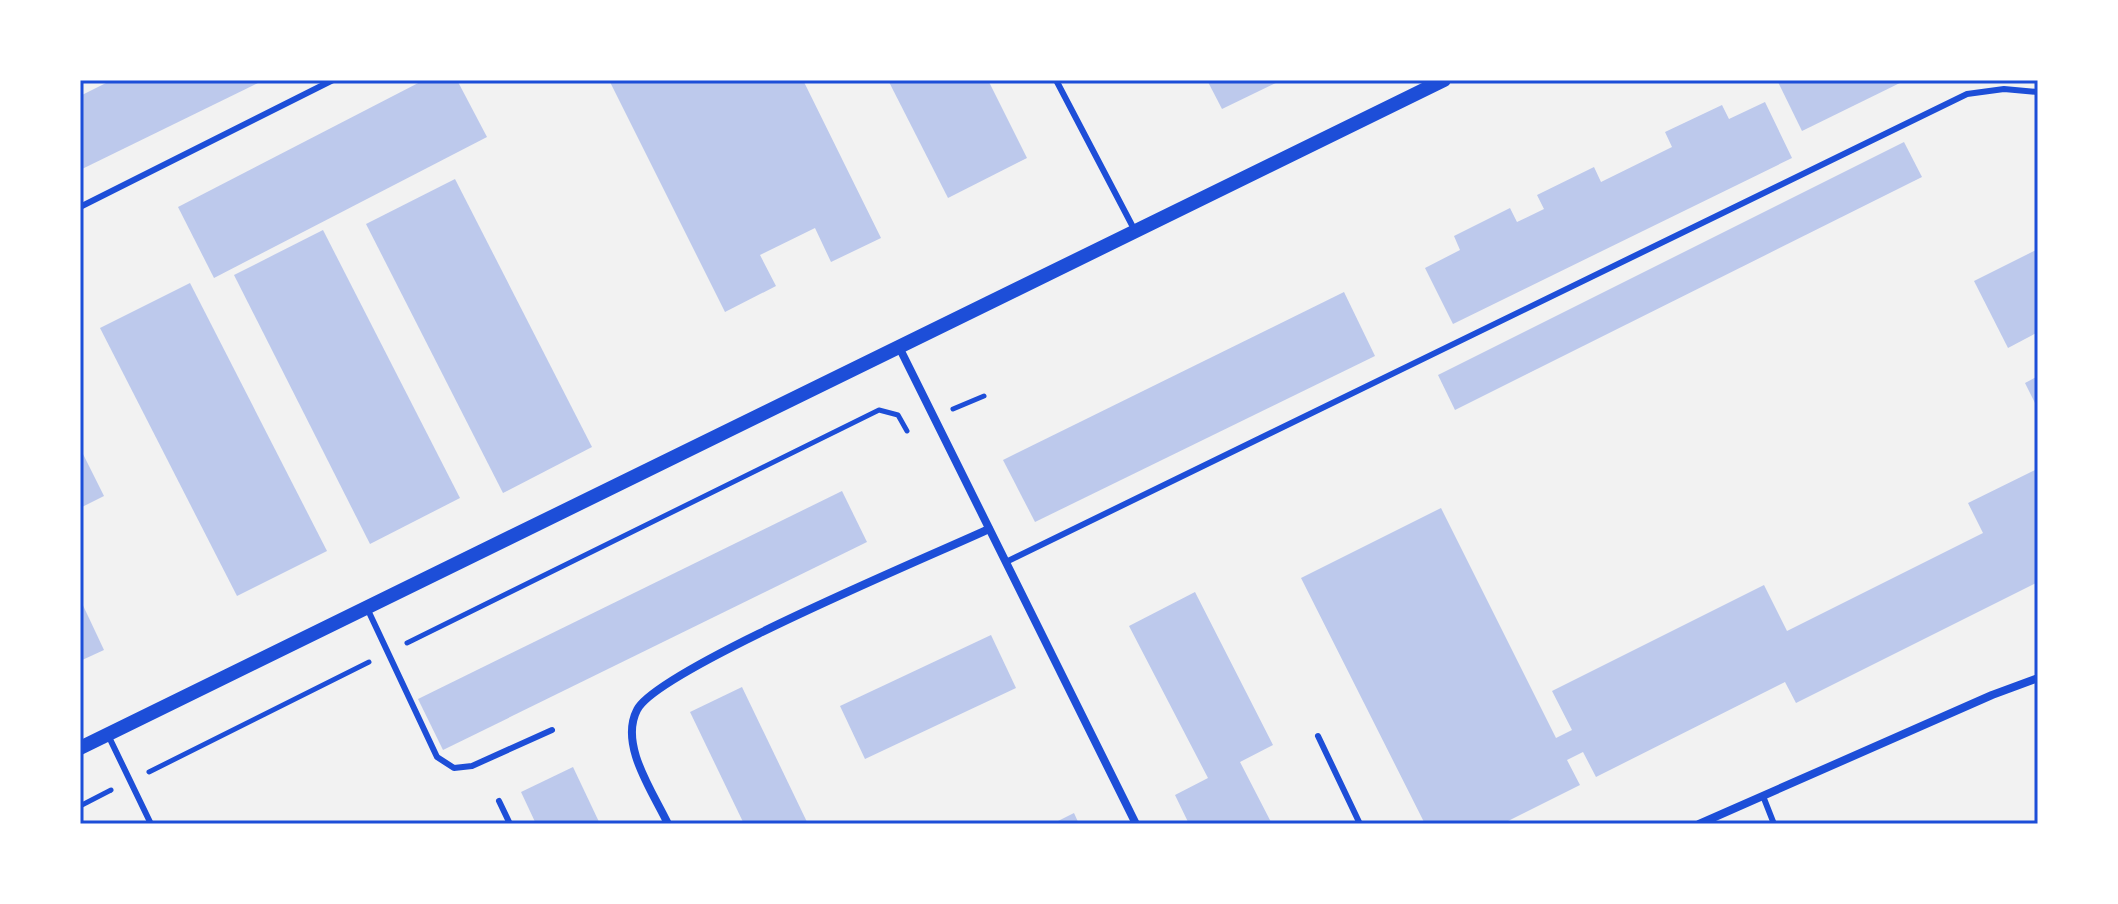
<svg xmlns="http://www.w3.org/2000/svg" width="2118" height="904" font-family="'DejaVu Sans',sans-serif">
	<rect width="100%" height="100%" fill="#f2f2f2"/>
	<g fill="#bdc9ec">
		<path d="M112,80H264L80,170V96Z"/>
		<path d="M424,80H457L487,137L214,278L178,207Z"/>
		<path d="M609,80H803L881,238L831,262L815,228L760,255L776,286L725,312Z"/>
		<path d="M888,80H988L1027,158L948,198Z"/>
		<path d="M1207,80H1282L1222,109Z"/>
		<path d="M1777,80H1906L1802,131Z"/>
		<path d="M1765,102L1792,158L1453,324L1425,268L1460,250L1454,236L1510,208L1517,222L1544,209L1537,195L1594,167L1601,182L1672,147L1665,132L1722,105L1729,119Z"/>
		<path d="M1904,142L1922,177L1455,410L1438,375Z"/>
		<path d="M455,179L592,447L503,493L366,224Z"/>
		<path d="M323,230L460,498L370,544L234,275Z"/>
		<path d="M2038,249V332L2008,348L1974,281Z"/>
		<path d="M190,283L327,551L237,596L100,328Z"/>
		<path d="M1344,292L1375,356L1035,522L1003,460Z"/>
		<path d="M2038,376V409L2025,383Z"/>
		<path d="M80,448L104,496L80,508Z"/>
		<path d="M2035,470L2038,476V582L1796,703L1785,682L1596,777L1583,752L1567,760L1580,785L1502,824H1425L1301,578L1441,508L1556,738L1572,730L1552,691L1764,585L1787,631L1983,533L1968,503Z"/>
		<path d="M842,491L867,542L443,750L418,699Z"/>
		<path d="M1195,592L1273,745L1240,762L1272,824H1189L1175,795L1208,778L1129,626Z"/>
		<path d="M80,599L104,650L80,661Z"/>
		<path d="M991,635L1016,688L865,759L840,706Z"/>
		<path d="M742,687L808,824H744L690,712Z"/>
		<path d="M573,767L600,824H536L521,792Z"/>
		<path d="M1074,813L1079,824H1052Z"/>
	</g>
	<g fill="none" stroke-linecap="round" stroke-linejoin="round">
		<g stroke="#1d4ed8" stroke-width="5">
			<path d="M953,409L984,396"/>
			<path d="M407,643L879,410L898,415L907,431"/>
			<path d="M149,772L369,662"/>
			<path d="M80,806L111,790"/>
		</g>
		<g stroke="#1d4ed8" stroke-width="6">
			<path d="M1056,80L1134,229"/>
			<path d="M80,207L333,80"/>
			<path d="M1006,562L1967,94L2004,89L2038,92"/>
			<path d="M367,608L437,757L454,768L472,766L552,730"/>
			<path d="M108,735L151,824"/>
			<path d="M1318,736L1360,824"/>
			<path d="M1763,796L1774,824"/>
			<path d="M499,801L510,824"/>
		</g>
		<g stroke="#1d4ed8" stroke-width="8">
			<path d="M899,347L1136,824"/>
			<path d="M668,824C653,792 619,745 637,710C656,670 933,555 989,529"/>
			<path d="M1699,824L1992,695L2038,678"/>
		</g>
		<path stroke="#1d4ed8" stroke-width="14" d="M80,748L1444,80"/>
	</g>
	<rect width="2118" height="904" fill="none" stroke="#ffffff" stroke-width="164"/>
	<rect x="82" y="82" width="1954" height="740" fill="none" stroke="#1d4ed8" stroke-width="3"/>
</svg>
